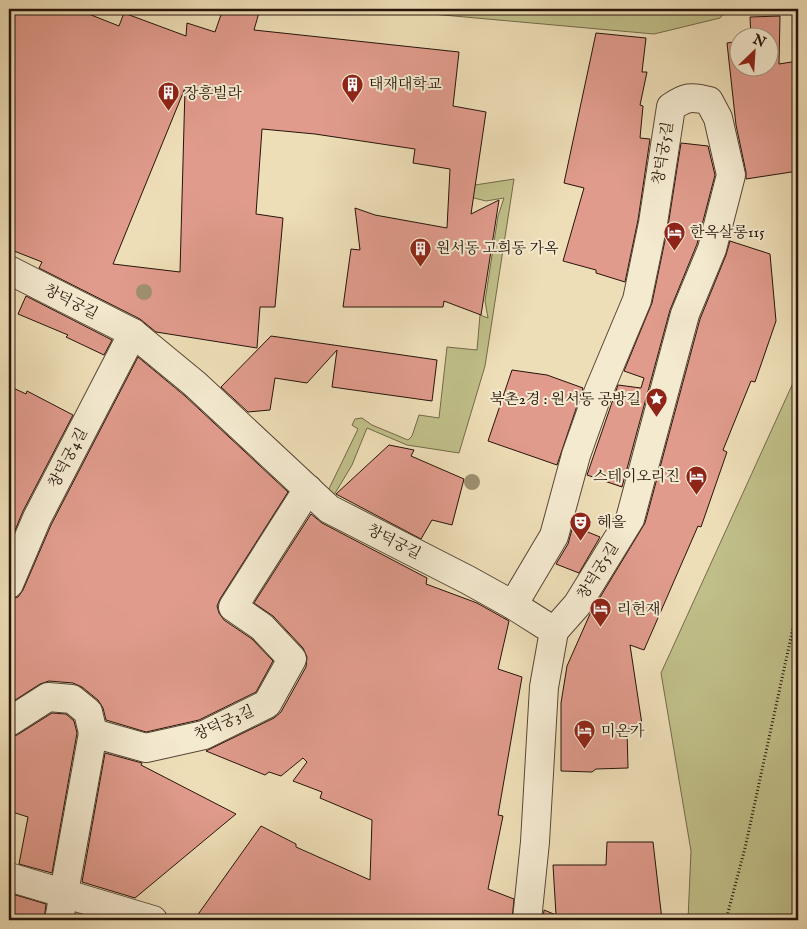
<svg xmlns="http://www.w3.org/2000/svg" width="807" height="929" font-family="'IM FELL English','Noto Serif KR',serif">
	<rect width="100%" height="100%" fill="#eedeb7"/>
	<filter id="stains"><feTurbulence type="fractalNoise" baseFrequency=".004" numOctaves="4"/><feColorMatrix values="0 0 0 0 .2 0 0 0 0 .09 0 0 0 0 .02 0 0 0 .5 -.17"/></filter>
	<radialGradient id="worn" r=".72"><stop offset=".6" stop-color="#630" stop-opacity="0"/><stop offset="1" stop-color="#630" stop-opacity=".3"/></radialGradient>
	<g fill="#c0bf89" stroke="#736a4a">
		<path d="M376,9H728L720,18L654,34Z"/>
		<path d="M514,179L485,366L459,453L407,445L367,428L352,465L331,500L326,495L358,429L352,425L355,419L362,418L372,425L408,440L412,436L419,415L439,418L447,347L477,350L480,315L488,318L485,301L498,216L504,198L486,201L462,195L449,189Z"/>
		<path d="M798,372V920H688L691,851L661,673Z"/>
	</g>
	<g fill="#e09b8c" stroke="#26140a" fill-rule="evenodd">
		<path d="M17,9H76L119,26L124,13L186,36L187,23L215,32L223,9H260L254,30L459,52L453,106L486,112L471,214L499,200L481,315L444,301L443,307H343L351,249L360,250L355,208L375,215L447,228L450,169L413,163L415,149L315,134L262,129L256,214L283,218L275,307H260L257,348L156,332L140,319L39,268L42,262L9,249V27ZM185,88L180,272L113,264Z"/>
		<path d="M780,16L779,64L798,61V171L746,179V172L736,125L727,43L740,41V68H770V38H751L750,17Z"/>
		<path d="M596,33L646,38L642,72H647L640,105L643,106L640,138L650,139L638,220L625,282L596,273V270L563,261L584,188L564,183Z"/>
		<path d="M681,143L708,146L715,175L697,244L670,310L622,487L587,475L618,385L641,388L644,378L624,371L652,303L668,226Z"/>
		<path d="M730,241L770,254L776,321L755,382L751,381L723,450L727,452L701,527L698,526L644,650L630,645L643,731L627,729L628,768L596,769L592,772L561,771V703L567,666L590,614L645,523L700,319L726,255Z"/>
		<path d="M26,296L112,340L104,355L66,337L68,335L18,314Z"/>
		<path d="M271,336L437,360L432,401L332,387L337,350L307,383L275,378L270,410L248,412L221,387Z"/>
		<path d="M138,357L185,396L288,492L220,599L217,606L219,613L224,620L252,639L273,661L256,692L199,720L146,732L106,720L103,708L98,700L82,687L73,683L49,681L40,684L9,704V599L18,597L23,590L51,525Z"/>
		<path d="M512,370L547,375L583,388L557,465L488,441Z"/>
		<path d="M9,386L26,394L27,391L73,415L23,511L9,545Z"/>
		<path d="M389,445L414,450L411,456L464,479L452,525L432,520L421,539L336,494Z"/>
		<path d="M311,514L322,523L427,578L426,584L477,603L509,621L498,669L522,677L498,815L503,816L488,889L514,899L512,920H194L261,826L296,844V847L370,880L372,820L320,798L322,792L293,781L307,762L303,758L281,776L269,772L265,775L206,751L274,718L281,712L306,667L307,657L303,648L273,616L254,603Z"/>
		<path d="M573,526L600,537L579,573L556,564L568,544Z"/>
		<path d="M52,713L66,714L74,721L77,733L52,873L19,864L28,817L9,811V737L17,735Z"/>
		<path d="M105,753L142,763L141,765L236,814L135,898L82,882Z"/>
		<path d="M607,842H653L662,920H543L544,910L556,915L553,865H606Z"/>
		<path d="M9,893L46,904L44,920H23L9,915Z"/>
	</g>
	<g fill="none" stroke-linecap="round" stroke-linejoin="round">
		<defs>
			<g id="minor">
				<path d="M9,270L133,333L195,384L329,509L468,580L513,605L554,631L544,687L535,842L527,920"/>
				<path d="M9,584L37,518L133,333"/>
				<path d="M513,605L554,536L576,455L598,393L637,300L653,223L671,107C686,97 691,96 709,101L718,118L731,175L712,249L685,314L630,519L577,605L554,631"/>
				<path d="M9,722L48,697L72,699L88,712L93,733"/>
				<path d="M9,877L153,920"/>
				<path d="M59,920L93,733L146,748L204,735L267,704L292,659L262,627L233,607L308,489"/>
			</g>
		</defs>
		<use href="#minor" stroke="#584635" stroke-width="30"/>
		<path stroke="#26140a" stroke-width="3" stroke-dasharray="1 2.5" stroke-linecap="butt" d="M726,920L745,848L798,605"/>
		<use href="#minor" stroke="#f4ead0" stroke-width="28"/>
	</g>
	<g fill="#9e9070">
		<circle cx="144" cy="292" r="8"/>
		<circle cx="472" cy="482" r="8"/>
	</g>
	<defs>
		<symbol id="building-pin" viewBox="-11 -11 22 30"><path d="M0 17L-7.5 6A9.5 9.5 0 1 1 7.5 6Z" fill="#8f2418" stroke="#f4ead0"/><path d="M-4-6H4V6H1V3H-1V6H-4ZM-2.5-4.3h1.7v1.8h-1.7ZM.8-4.3h1.7v1.8H.8ZM-2.5-1h1.7V.8h-1.7ZM.8-1h1.7V.8H.8Z" fill="#fff"/></symbol>
		<symbol id="hotel-pin" viewBox="-11 -11 22 30"><path d="M0 17L-7.5 6A9.5 9.5 0 1 1 7.5 6Z" fill="#8f2418" stroke="#f4ead0"/><path d="M-6-4.5h1.5V1H6V5H4.5V3h-9V5H-6ZM-4 0a1.8 1.8 0 1 1 3.6 0ZM.5 0V-2.5h3Q6-2.5 6 0Z" fill="#fff"/></symbol>
		<symbol id="sight-pin" viewBox="-11 -11 22 30"><path d="M0 17L-7.5 6A9.5 9.5 0 1 1 7.5 6Z" fill="#8f2418" stroke="#f4ead0"/><path d="M0-6L1.8-2.2L6-1.7L2.9 1.2L3.7 5.4L0 3.3L-3.7 5.4L-2.9 1.2L-6-1.7L-1.8-2.2Z" fill="#fff"/></symbol>
		<symbol id="theatre-pin" viewBox="-11 -11 22 30"><path d="M0 17L-7.5 6A9.5 9.5 0 1 1 7.5 6Z" fill="#8f2418" stroke="#f4ead0"/><path d="M-5-5.5Q0-4 5-5.5V0Q5 5 0 6Q-5 5-5 0ZM-3.3-2.5H-1v1.5H-3.3ZM1-2.5H3.3v1.5H1ZM-2.8 1Q0 5.5 2.8 1Z" fill="#fff"/></symbol>
	</defs>
	<g fill-rule="evenodd">
		<use href="#building-pin" x="340" y="72" width="25" height="34"/>
		<use href="#building-pin" x="156" y="80" width="25" height="34"/>
		<use href="#hotel-pin" x="662" y="220" width="25" height="34"/>
		<use href="#building-pin" x="408" y="236" width="25" height="34"/>
		<use href="#sight-pin" x="644" y="386" width="25" height="34"/>
		<use href="#hotel-pin" x="684" y="464" width="25" height="34"/>
		<use href="#theatre-pin" x="568" y="510" width="25" height="34"/>
		<use href="#hotel-pin" x="588" y="596" width="25" height="34"/>
		<use href="#hotel-pin" x="572" y="718" width="25" height="34"/>
	</g>
	<g text-anchor="middle" dominant-baseline="central" stroke-width="4" stroke-linejoin="round" paint-order="stroke">
		<g font-size="15" fill="#26140a" stroke="#f4ead0" text-anchor="start">
			<text x="369" y="84">태재대학교</text>
			<text x="184" y="93">장흥빌라</text>
			<text x="690" y="232">한옥살롱115</text>
			<text x="436" y="248">원서동 고희동 가옥</text>
			<text x="641" y="399" text-anchor="end">북촌2경 : 원서동 공방길</text>
			<text x="680" y="476" text-anchor="end">스테이오리진</text>
			<text x="597" y="522">헤올</text>
			<text x="617" y="609">리헌재</text>
			<text x="601" y="731">미온가</text>
		</g>
		<g font-size="15" fill="#26140a" stroke="#f4ead0">
			<text transform="translate(663 153) rotate(-81)">창덕궁5길</text>
			<text transform="translate(71 302) rotate(27)">창덕궁길</text>
			<text transform="translate(68 458) rotate(-62)">창덕궁4길</text>
			<text transform="translate(394 542) rotate(27)">창덕궁길</text>
			<text transform="translate(598 571) rotate(-58)">창덕궁5길</text>
			<text transform="translate(224 723) rotate(-24)">창덕궁3길</text>
		</g>
	</g>
	<rect width="807" height="929" fill="none" stroke="#eedeb7" stroke-width="30"/>
	<rect x="10" y="10" width="787" height="909" fill="none" stroke="#26140a" stroke-width="2.5"/>
	<rect x="15" y="15" width="777" height="899" fill="none" stroke="#26140a"/>
	<g transform="translate(754 52) rotate(25)"><circle r="24" fill="#f4ead0" stroke="#a29481"/>
	<path d="M0-4L9 19L0 12L-9 19Z" fill="#8f2418"/>
	<text y="-8" font-size="14" font-weight="bold" text-anchor="middle" fill="#26140a">N</text>
	</g>
	<rect width="100%" height="100%" filter="url(#stains)"/>
	<rect width="100%" height="100%" fill="url(#worn)"/>
</svg>
